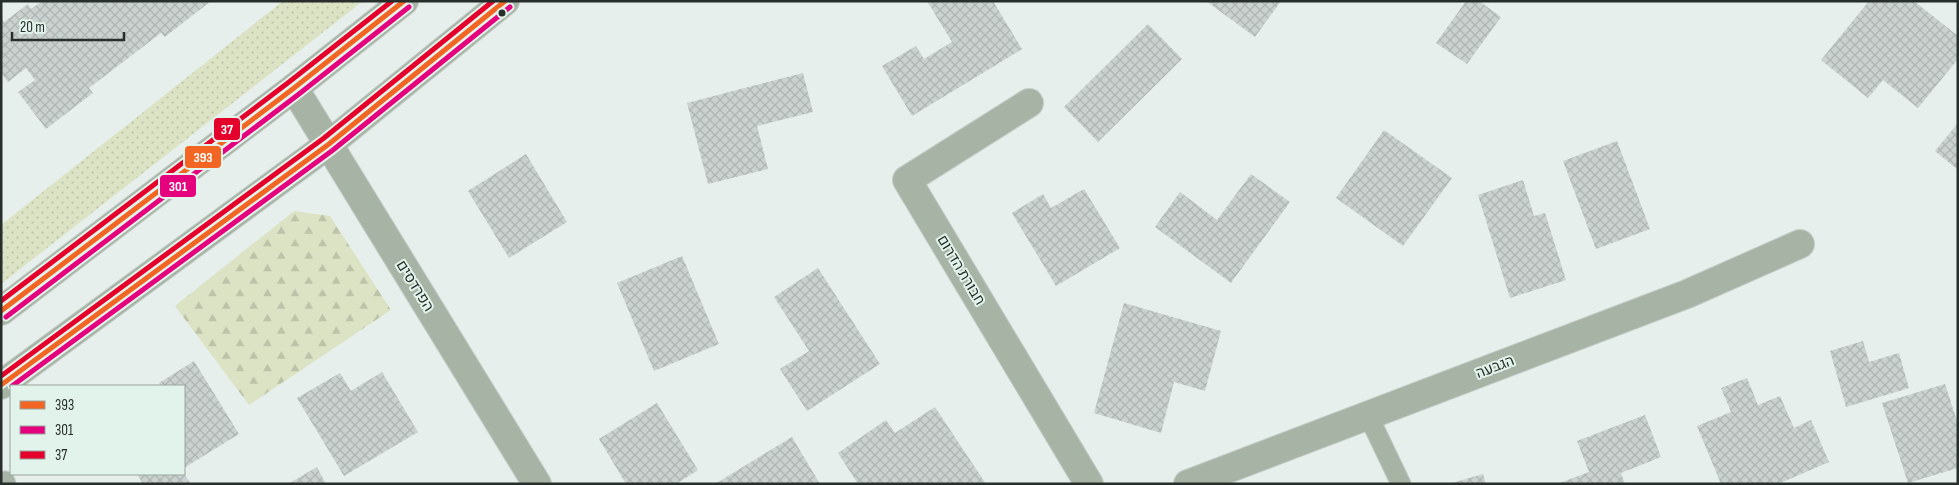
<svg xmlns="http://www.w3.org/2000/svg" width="1959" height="485" font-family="'Sofia Sans Condensed',Heebo,sans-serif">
	<defs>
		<pattern id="forest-firs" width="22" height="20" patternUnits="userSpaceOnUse" patternTransform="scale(1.25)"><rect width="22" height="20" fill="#dce3c4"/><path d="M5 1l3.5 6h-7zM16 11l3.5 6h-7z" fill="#bdc3a9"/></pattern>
		<pattern id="park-dots" width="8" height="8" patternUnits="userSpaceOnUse" patternTransform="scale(1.25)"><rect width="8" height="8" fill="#dce3c4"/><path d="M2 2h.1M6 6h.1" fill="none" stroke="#bdc3a9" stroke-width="1.8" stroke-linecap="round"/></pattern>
		<pattern id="building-cross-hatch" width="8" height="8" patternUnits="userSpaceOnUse" patternTransform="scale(1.25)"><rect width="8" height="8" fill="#cad2d0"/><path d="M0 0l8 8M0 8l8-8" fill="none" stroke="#aeb5b3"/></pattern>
	</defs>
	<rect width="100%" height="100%" fill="#e6efeb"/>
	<path fill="url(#forest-firs)" d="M294,211L330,216L391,310L249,405L175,306Z"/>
	<path fill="url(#park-dots)" d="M283,1H363L1,284V225Z"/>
	<g fill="url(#building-cross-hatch)">
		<path d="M42,1H211L165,37L161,33L89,88L93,93L46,129L18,92L35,80L26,68L8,82L1,73V18L4,22L28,4L31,9Z"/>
		<path d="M927,1H993L1022,49L912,116L882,66L916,46L924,59L952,42Z"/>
		<path d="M1206,1H1281L1255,37Z"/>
		<path d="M1466,1H1479L1501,17L1467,64L1436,43Z"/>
		<path d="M1869,1H1914L1958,36V59L1918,108L1883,80L1868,98L1821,60Z"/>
		<path d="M1148,24L1182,59L1098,142L1064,107Z"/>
		<path d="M803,73L813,112L757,126L768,169L708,184L687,103Z"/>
		<path d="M1958,123V170L1935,151Z"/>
		<path d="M1384,130L1452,178L1403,246L1336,198Z"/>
		<path d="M1617,141L1650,229L1596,249L1563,161Z"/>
		<path d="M526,154L567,222L509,258L468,191Z"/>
		<path d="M1251,174L1290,202L1231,283L1155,227L1180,192L1217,220Z"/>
		<path d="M1523,180L1534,216L1545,213L1566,280L1510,298L1478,195Z"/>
		<path d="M1084,189L1120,248L1056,286L1012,213L1043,194L1051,208Z"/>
		<path d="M682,256L719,344L654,371L617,283Z"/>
		<path d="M818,268L880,364L807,411L780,369L809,351L774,297Z"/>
		<path d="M1124,303L1221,331L1205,391L1174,382L1161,433L1094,413Z"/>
		<path d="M1863,341L1869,362L1899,353L1909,388L1846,407L1830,351Z"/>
		<path d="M194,361L239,434L184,468V386H161L159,383Z"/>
		<path d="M382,372L418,432L344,476L297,398L340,373L351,391Z"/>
		<path d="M1747,378L1758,405L1780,396L1794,428L1811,420L1829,462L1778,484H1721L1697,426L1731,412L1721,388Z"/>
		<path d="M1945,384L1958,424V468L1908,483L1882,403Z"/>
		<path d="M657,403L698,470L676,484H626L599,439Z"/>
		<path d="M935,407L986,484H858L838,453L886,420L895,433Z"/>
		<path d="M1645,415L1661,457L1621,473L1625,484H1557L1589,472L1577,441Z"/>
		<path d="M792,437L820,484H715Z"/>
		<path d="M317,467L326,484H288Z"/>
		<path d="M137,474H184L191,484H143Z"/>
		<path d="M1483,474L1486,484H1452V483Z"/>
	</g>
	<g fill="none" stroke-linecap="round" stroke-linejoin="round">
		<defs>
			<g id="service">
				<path d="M1368,415L1401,484"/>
				<path d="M5,481L6,484"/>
			</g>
			<g id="minor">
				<path d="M294,88L537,484"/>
				<path d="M1029,103L907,180L1089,484"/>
				<path d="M1188,484L1687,294L1800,244"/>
			</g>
			<g id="primary">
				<path d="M1,311L294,88L404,1"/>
				<path d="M1,385L329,144L505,1"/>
			</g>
		</defs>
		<use href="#service" stroke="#c5cbc8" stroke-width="21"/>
		<use href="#minor" stroke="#c5cbc8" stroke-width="30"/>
		<use href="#primary" stroke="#c5cbc8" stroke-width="30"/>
		<use href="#service" stroke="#a7b4a5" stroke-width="19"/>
		<use href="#minor" stroke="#a7b4a5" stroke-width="28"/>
		<use href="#primary" stroke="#a6b4a5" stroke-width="28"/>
		<defs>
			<g id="bus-1">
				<path d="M1,311L294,88L404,1"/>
				<path d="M1,385L329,144L505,1"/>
			</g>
			<g id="bus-2">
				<path d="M6,317L299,94L409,7"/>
				<path d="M12,386L333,150L510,7"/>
			</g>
			<g id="bus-3">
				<path d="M1,301L289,82L392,1"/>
				<path d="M1,376L324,138L493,1"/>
			</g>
		</defs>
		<use href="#bus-1" stroke="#e2f3eb" stroke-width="9"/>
		<use href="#bus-2" stroke="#e2f3eb" stroke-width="9"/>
		<use href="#bus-3" stroke="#e2f3eb" stroke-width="9"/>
		<use href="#bus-1" stroke="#f26522" stroke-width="5"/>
		<use href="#bus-2" stroke="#e5007d" stroke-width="5"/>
		<use href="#bus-3" stroke="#e4002b" stroke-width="5"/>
	</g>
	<circle fill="#282e2b" stroke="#e2f3eb" stroke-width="2" cx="502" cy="13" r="4.5"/>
	<g text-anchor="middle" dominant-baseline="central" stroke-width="4" stroke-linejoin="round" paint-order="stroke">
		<g font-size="15" fill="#282e2b" stroke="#e2f3eb">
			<text transform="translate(961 270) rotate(59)">חבורת הדרום</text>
			<text transform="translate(415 286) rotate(58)">הפרדסים</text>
			<text transform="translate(1495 367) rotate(-21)">הגבעה</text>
		</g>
	</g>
	<g stroke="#e2f3eb" stroke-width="2">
		<rect x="213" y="117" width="28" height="24" rx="5" fill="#e4002b"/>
		<rect x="184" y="145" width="38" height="24" rx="5" fill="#f26522"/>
		<rect x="159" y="174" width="38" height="24" rx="5" fill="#e5007d"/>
	</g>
	<g font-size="14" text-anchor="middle" font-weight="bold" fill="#fff">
		<text x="227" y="134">37</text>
		<text x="203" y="162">393</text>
		<text x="178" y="191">301</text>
	</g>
	<rect width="1959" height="485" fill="none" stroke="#282e2b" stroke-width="5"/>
	<rect x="10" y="385" width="175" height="90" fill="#e2f3eb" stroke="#98a49e"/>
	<rect x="20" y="401" width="25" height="8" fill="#f26522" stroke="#98a49e"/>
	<text x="55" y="410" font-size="15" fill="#282e2b">393</text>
	<rect x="20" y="426" width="25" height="8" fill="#e5007d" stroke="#98a49e"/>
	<text x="55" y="435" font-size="15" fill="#282e2b">301</text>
	<rect x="20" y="451" width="25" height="8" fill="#e4002b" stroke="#98a49e"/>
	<text x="55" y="460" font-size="15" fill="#282e2b">37</text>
	<path d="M12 32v8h112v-8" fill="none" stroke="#282e2b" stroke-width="2.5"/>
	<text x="20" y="32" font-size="15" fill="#282e2b" stroke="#e2f3eb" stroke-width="4" paint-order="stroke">20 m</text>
</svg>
